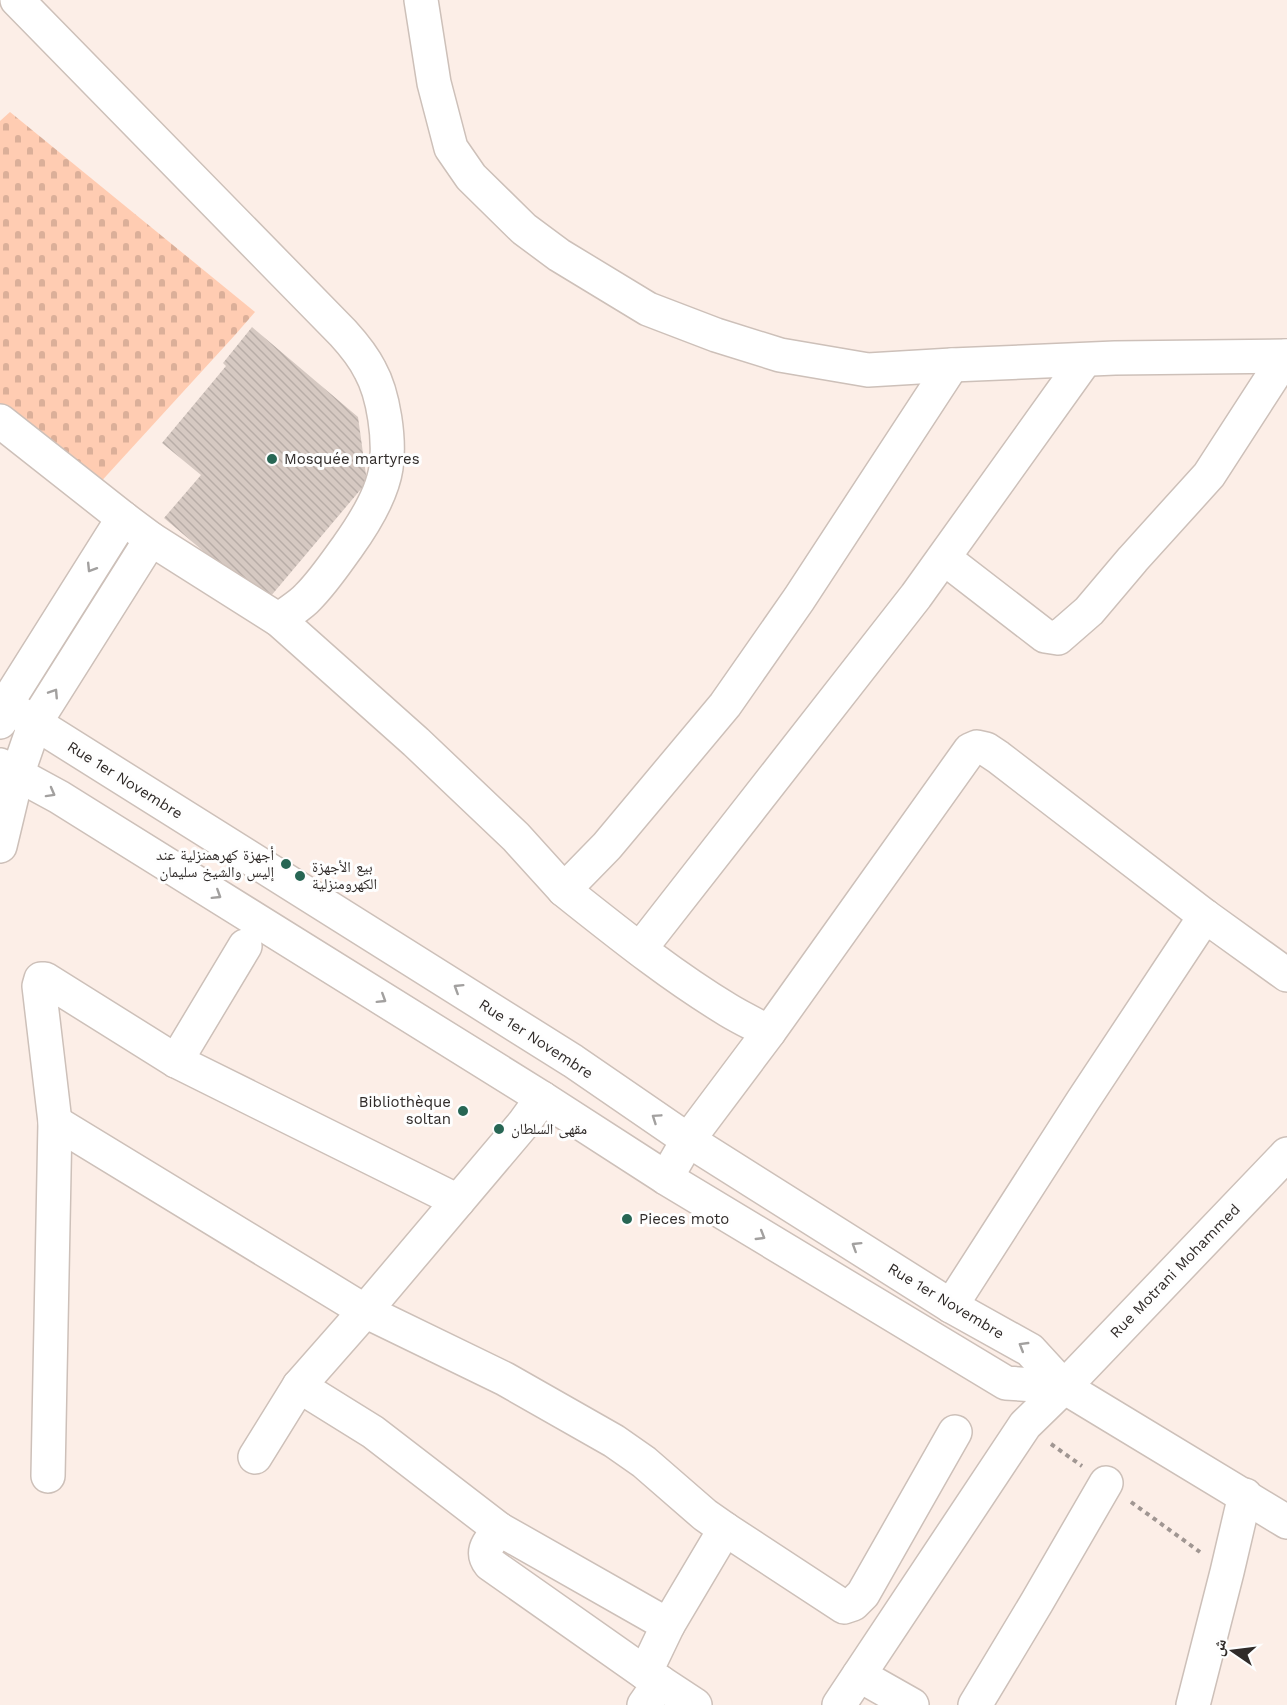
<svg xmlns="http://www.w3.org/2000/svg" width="1287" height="1705" font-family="'Work Sans','Noto Naskh Arabic',sans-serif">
	<defs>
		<pattern id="cemetery-stones" width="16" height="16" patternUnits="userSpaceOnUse" patternTransform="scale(1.5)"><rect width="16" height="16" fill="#ffccb2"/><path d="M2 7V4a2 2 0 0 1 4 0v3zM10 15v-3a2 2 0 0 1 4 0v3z" fill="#dbaf99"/></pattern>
		<pattern id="building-back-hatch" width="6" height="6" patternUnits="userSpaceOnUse" patternTransform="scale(1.5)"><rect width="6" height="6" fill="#d6c9c2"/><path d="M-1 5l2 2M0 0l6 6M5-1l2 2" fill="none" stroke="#b8ada7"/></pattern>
	</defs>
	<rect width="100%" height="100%" fill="#fceee7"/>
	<path fill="url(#cemetery-stones)" d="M10,112L255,312L235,335L97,486L0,409V121Z"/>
	<path fill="url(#building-back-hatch)" d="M252,327L358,417L367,482L265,603L164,518L201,475L162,443L226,366L223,363Z"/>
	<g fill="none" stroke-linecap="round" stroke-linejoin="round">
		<defs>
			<g id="minor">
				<path d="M17,0L343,333C353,344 363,356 370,370C384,395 390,440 386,468C382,495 363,525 348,546C335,564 323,582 308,597C300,606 288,612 279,620"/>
				<path d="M421,0L434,83L451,148L471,177L524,229L559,255L648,309L716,335L780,355L868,370L952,365L1115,358L1287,356"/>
				<path d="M0,421L123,518L151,539L279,620L416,742L516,837L564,890L607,846L725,705L799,599L952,365"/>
				<path d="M944,558L1045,636L1058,638L1089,611L1133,559L1209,475L1286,356"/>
				<path d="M0,722L6,704L123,518"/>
				<path d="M0,846L17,775L35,723L151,539"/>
				<path d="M564,890C617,932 670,975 728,1010C741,1018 756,1025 769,1032"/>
				<path d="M640,949L916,596L1085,360"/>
				<path d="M176,1061L245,946"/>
				<path d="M55,1122L365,1311L505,1379L614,1441L644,1462L705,1515L725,1529L668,1625"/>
				<path d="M666,1178L688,1140L769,1032L970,750L977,747L986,749L998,757L1205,916L1287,975"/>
				<path d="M951,1306L1082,1102L1205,916"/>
				<path d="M299,1386L373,1432L499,1529L668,1625L645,1673"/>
				<path d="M255,1457L299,1386L365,1311L524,1123L542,1098"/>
				<path d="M48,1476L55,1122L39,986L41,979H45L176,1061L458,1201"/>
				<path d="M499,1529C491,1541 479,1550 490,1564L645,1673L660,1682L644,1705"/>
				<path d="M725,1529L844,1607L853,1604L863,1594L955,1432"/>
				<path d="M859,1675L912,1705"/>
				<path d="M660,1682L695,1705"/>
				<path d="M839,1705L1025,1425L1064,1387L1287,1154"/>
				<path d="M975,1705L1037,1602L1106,1483"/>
				<path d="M1193,1705L1227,1572L1245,1495"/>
			</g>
			<g id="major">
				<path d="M0,701L573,1061L688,1140L951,1306L1030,1350L1064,1387L1287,1522"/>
				<path d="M0,765L59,797L107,827L542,1098L666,1178L1006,1383L1064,1387"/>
			</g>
		</defs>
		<use href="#minor" stroke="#cdc0b9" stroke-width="36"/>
		<use href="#major" stroke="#cdc0b9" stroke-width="36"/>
		<g stroke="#a09692" stroke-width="4" stroke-dasharray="4.5 4.5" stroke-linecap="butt">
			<path d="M1051,1444L1082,1466"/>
			<path d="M1131,1502L1200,1552"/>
		</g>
		<use href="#minor" stroke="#fff" stroke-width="33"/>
		<use href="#major" stroke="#fff" stroke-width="33"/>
	</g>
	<defs><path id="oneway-chevron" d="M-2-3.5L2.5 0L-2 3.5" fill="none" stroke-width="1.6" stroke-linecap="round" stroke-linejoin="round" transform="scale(1.5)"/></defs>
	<g stroke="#a2a09f">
		<use href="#oneway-chevron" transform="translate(91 568) rotate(122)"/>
		<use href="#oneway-chevron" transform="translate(54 693) rotate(-57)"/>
		<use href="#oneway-chevron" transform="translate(51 793) rotate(29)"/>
		<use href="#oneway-chevron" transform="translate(217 895) rotate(32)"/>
		<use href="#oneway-chevron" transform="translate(458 988) rotate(-148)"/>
		<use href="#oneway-chevron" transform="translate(382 999) rotate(32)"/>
		<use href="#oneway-chevron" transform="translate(656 1118) rotate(-146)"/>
		<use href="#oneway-chevron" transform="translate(761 1236) rotate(31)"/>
		<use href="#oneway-chevron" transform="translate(856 1246) rotate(-148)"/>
		<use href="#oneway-chevron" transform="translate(1023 1346) rotate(-149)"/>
	</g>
	<g fill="#276654" stroke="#fefefe" stroke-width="2">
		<circle cx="272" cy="459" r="6"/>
		<circle cx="286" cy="864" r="6"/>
		<circle cx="300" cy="876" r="6"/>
		<circle cx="463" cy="1111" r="6"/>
		<circle cx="499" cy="1129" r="6"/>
		<circle cx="627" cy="1219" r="6"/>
	</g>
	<g text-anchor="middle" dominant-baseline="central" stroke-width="6" stroke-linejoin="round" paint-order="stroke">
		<g font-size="15" fill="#302b29" stroke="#fefefe" text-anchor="start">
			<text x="284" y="459">Mosquée martyres</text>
			<text x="274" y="855" text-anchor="end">أجهزة كهرهمنزلية عند<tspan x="274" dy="17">إليس والشيخ سليمان</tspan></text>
			<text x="312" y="867">بيع الأجهزة<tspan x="312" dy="17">الكهرومنزلية</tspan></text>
			<text x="451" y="1102" text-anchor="end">Bibliothèque<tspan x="451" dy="17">soltan</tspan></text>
			<text x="511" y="1129">مقهى السلطان</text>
			<text x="639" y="1219">Pieces moto</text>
		</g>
		<g font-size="15" fill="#302b29" stroke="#fefefe">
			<text transform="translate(125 780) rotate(32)">Rue 1er Novembre</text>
			<text transform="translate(536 1039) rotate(33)">Rue 1er Novembre</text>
			<text transform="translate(1175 1271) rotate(-46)">Rue Motrani Mohammed</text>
			<text transform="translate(946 1301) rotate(31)">Rue 1er Novembre</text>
		</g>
	</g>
	<g transform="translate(1233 1651) rotate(284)" stroke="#fefefe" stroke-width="4.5" paint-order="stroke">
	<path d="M0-4.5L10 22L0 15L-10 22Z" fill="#302b29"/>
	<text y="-9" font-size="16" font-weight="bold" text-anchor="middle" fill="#302b29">ش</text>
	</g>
</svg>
